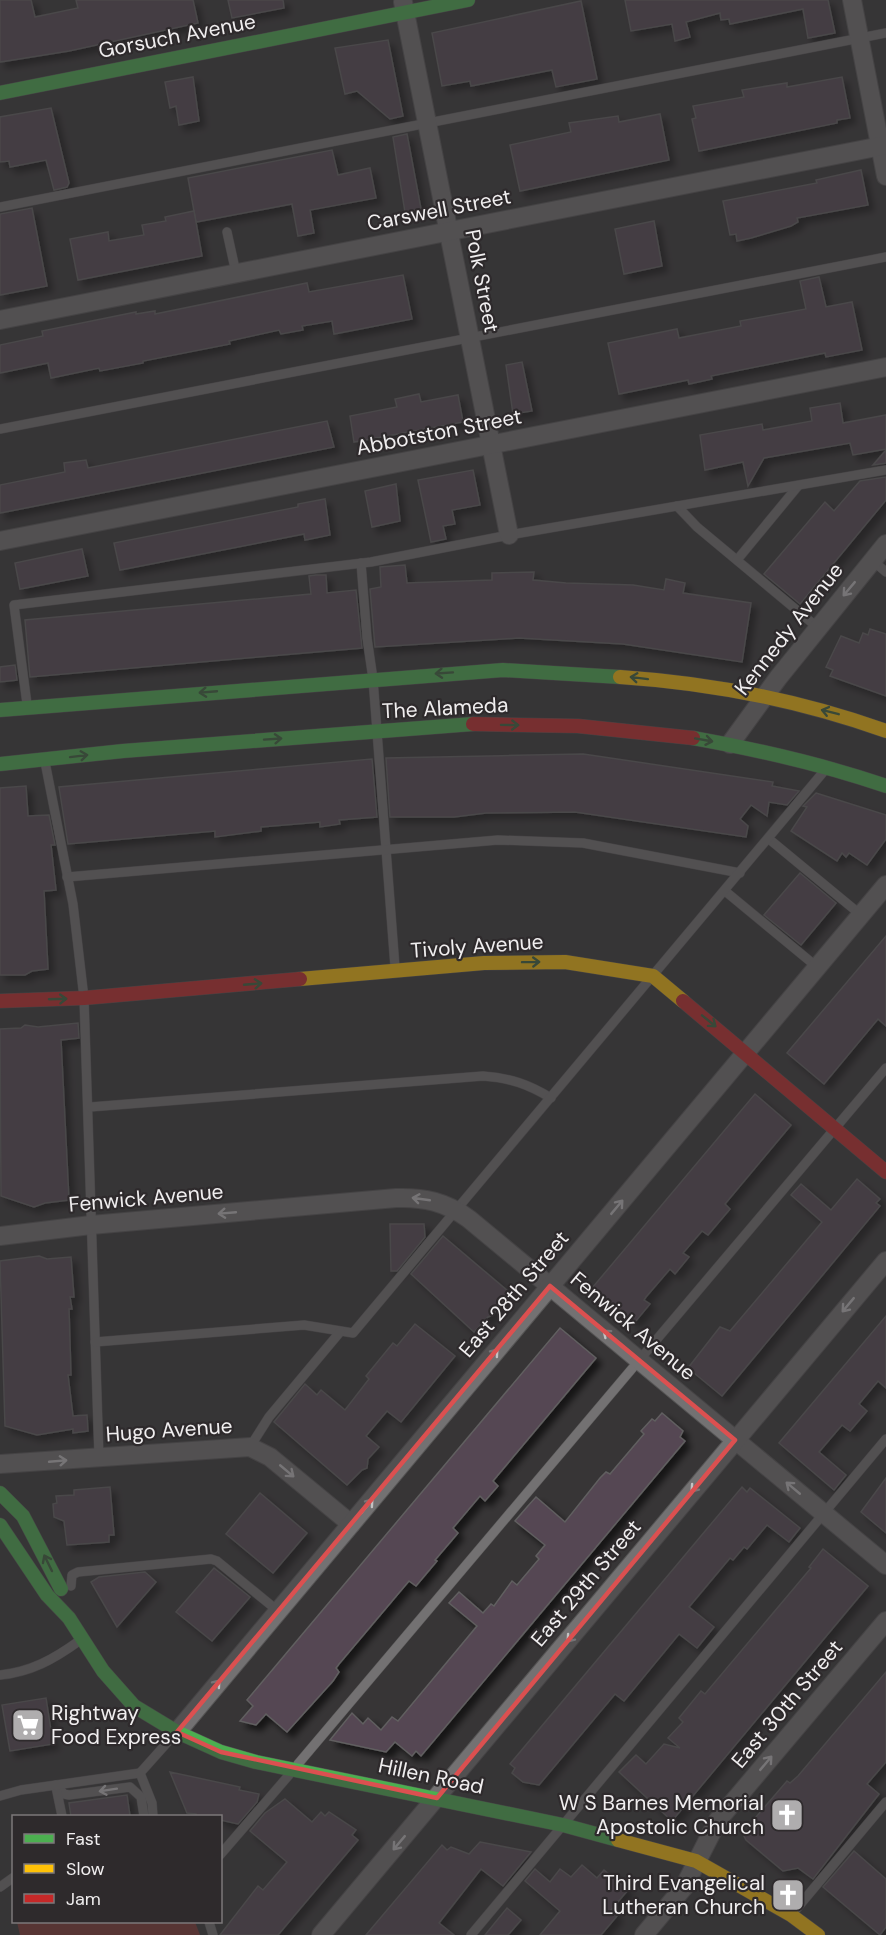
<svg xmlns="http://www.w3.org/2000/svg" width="886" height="1935" font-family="'DM Sans',sans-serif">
	<defs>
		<filter id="shadow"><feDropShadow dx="5.5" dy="5.5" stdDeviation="3" flood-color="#0009"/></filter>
	</defs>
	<rect width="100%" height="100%" fill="#373536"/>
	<path fill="#7f3731" d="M17,1922H195L200,1935H20Z"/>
	<g fill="#544652" stroke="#615f60" stroke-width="1.5" filter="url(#shadow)">
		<path d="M0,0H31L35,17L78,8L76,0H193L198,23L69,51L0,62Z"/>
		<path d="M228,0H283L284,8L232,18Z"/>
		<path d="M625,0H828L835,33L808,38L803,9L730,24L729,19L721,20L720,13L686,22L690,37L675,41L672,24L631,31Z"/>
		<path d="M581,1L597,79L556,87L552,70L471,86L470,81L442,86L432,33Z"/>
		<path d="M388,40L403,116L390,119L357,91L345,94L335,48Z"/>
		<path d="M193,77L199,121L179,125L176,106L170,108L165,82Z"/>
		<path d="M842,77L850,118L837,120V123L699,151L692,119L696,118L693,106L744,97L742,90L787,83V87Z"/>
		<path d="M51,108L69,183L67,187L54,190L46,160L10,167L9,161L0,162V117Z"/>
		<path d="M660,114L669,160L520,191L510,145L571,132L569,123L618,116L619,122Z"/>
		<path d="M407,134L421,209L405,212L393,137Z"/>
		<path d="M332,150L338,175L370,168L376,198L310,210L314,233L298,236L292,204L196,222L188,178Z"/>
		<path d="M861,170L868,205L797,218L798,222L791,226L751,238L737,241L736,234L730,235L723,201L817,183L816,180Z"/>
		<path d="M32,208L47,286L0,295V214Z"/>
		<path d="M194,211L202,256L78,280L70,239L108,232L109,241L144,235L142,225L166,221L165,217Z"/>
		<path d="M654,221L662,266L624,274L615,229Z"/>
		<path d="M403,275L412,319L334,334L332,321L302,326L303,330L281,334L279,330L229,341L230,344L143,361V363L100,371L99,368L51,378L48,363L0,373V345L43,336L42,331L136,312V314L155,311V314L307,283L309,292Z"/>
		<path d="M819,277L826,307L852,302L862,350L826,357L825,353L711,376L712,379L689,384L688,380L619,394L608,343L677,329L679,338L741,326L740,321L806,309L800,281Z"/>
		<path d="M522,362L532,411L513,414L506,365Z"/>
		<path d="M419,394L421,402L458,395L463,422L354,442L350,416L397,407L395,399Z"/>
		<path d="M840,403L843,423L886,415V449L853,455L850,443L764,458L748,486L743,462L705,470L700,435L762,424L763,430L812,421L810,408Z"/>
		<path d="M327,421L334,447L0,513V485L65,472L64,463L86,460L88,468Z"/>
		<path d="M886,450V463L873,465Z"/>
		<path d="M473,470L480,505L452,510L455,524L443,526L446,539L431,542L418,480Z"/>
		<path d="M886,477V500L800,604L764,574L825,502L834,511L860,481Z"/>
		<path d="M396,484L400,521L372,527L365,491Z"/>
		<path d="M325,499L330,535L305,540L304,534L120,570L114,543L298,507V504Z"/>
		<path d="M82,549L88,576L20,589L15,563Z"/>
		<path d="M405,565L407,583L492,580V573L534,572L533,580L566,583L633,585L664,590L666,579L685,583L683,593L751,603L742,662L623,644L519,638L375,647L370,589L381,587L380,567Z"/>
		<path d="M316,575H326L327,593L356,590L362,648L30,677L25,620L311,594L309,576Z"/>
		<path d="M870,629L886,634V696L830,676L833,670L826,667L841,636L859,643L863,633L868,635Z"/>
		<path d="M15,665L17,680L0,682V667Z"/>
		<path d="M583,754L773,782L772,786L799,791L787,805L769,802L767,816L751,805L740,819L748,826L746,837L575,812L486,813L454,817H390L386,758Z"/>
		<path d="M372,759L377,817L339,820L340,824L320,827V822L261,827V831L215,837V831L68,844L59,787Z"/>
		<path d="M26,786L28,816L49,815L55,845H51L56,890L44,891L48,969L32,971L25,975H0V788Z"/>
		<path d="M816,793L886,815V839L867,865L849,853L846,857L842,853L837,861L791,831L807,807L803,806Z"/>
		<path d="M800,873L836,903L801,945L764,915Z"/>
		<path d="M886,936V1026L878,1019L824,1084L787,1053Z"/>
		<path d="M78,1023L79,1038L61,1040L69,1200L45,1203L34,1207L1,1196L0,1029L21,1028L25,1025L38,1027Z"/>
		<path d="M755,1094L791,1125L725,1204L730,1209L708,1235L702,1231L683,1253L689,1257L675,1274L670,1269L646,1297L644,1300L650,1304L635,1322L593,1287Z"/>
		<path d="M857,1179L880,1199L876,1203L880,1206L722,1396L688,1368L720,1327L730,1331L822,1222L791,1195L801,1184L831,1210Z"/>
		<path d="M390,1224H424L425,1237L397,1271H391Z"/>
		<path d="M443,1236L509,1292L493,1315L488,1317L474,1332L411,1274Z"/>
		<path d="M39,1256L47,1259L71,1257L74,1297H70L72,1309H69L71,1375H68L73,1416L87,1415L88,1431L73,1433V1429L37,1435L5,1426L0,1261Z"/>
		<path d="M886,1316V1388L878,1381L859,1404L867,1411L850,1431L842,1425L819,1452L846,1475L834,1490L779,1443Z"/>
		<path d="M415,1324L455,1356L401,1422L387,1411L366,1436L379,1447L368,1459L367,1468L362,1470L347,1485L274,1422L305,1384L317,1395L321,1390L345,1410L369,1379L366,1376L393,1343L397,1346Z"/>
		<path d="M560,1328L596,1358L493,1481L498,1486L485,1501L480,1496L453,1528L458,1533L435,1560L437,1561L416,1586L409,1581L339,1664L336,1668L339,1672L333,1681L287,1732L266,1714L256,1725L240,1721L253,1706L247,1700Z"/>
		<path d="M662,1413L683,1431L680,1437L685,1441L421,1756L416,1751L412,1756L395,1742L386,1752L330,1740L352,1713L363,1724L368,1718L381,1730L392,1717L398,1721L477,1626L449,1603L459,1592L483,1613L491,1604L494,1606L512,1581L517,1585L539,1559L536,1556L545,1545L515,1521L527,1507L536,1497L565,1522L600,1478L606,1472L610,1474L644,1434L641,1431L652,1419L655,1421Z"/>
		<path d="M886,1478V1533L861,1512Z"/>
		<path d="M110,1487L114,1535H109V1542L67,1545L64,1521L54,1517L53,1504L57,1503L56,1496L74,1495V1490Z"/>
		<path d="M742,1487L747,1492L750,1488L800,1528L789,1542L767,1525L747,1549L744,1547L733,1560L730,1558L689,1607L714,1627L697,1648L679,1634L624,1701L615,1694L539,1785L523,1782L512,1773L515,1768L510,1764Z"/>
		<path d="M260,1493L307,1533L273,1573L226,1534Z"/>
		<path d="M823,1549L868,1586L672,1821L619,1772L636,1755L646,1764L664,1744L680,1748L668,1738L683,1722L679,1718L701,1691L705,1694L811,1568L809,1567Z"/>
		<path d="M214,1568L250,1597L212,1641L176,1612Z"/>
		<path d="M145,1572L156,1582L117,1627L91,1582L99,1577Z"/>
		<path d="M886,1672V1762L867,1784L879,1794L813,1879L798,1868L783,1871L746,1840L744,1836L752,1826L750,1824L787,1781L790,1783L798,1776Z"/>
		<path d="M46,1698L53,1744L10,1751L2,1705Z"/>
		<path d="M170,1772L240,1787L239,1790L259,1794L257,1802L238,1824L220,1820V1816H196V1814L187,1813Z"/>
		<path d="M127,1795L130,1816H71L69,1803Z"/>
		<path d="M285,1799L312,1822L321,1812L325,1816L329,1812L356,1830L352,1835L358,1840L278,1935H220L258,1886L263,1890L287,1862L250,1831L265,1813Z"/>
		<path d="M480,1842L531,1852L503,1886L481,1869L439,1923L454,1935H366L442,1845L447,1850L451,1847L469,1854Z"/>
		<path d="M854,1851L886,1879V1927L880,1935L823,1887Z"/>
		<path d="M582,1865L597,1878L604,1870L628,1890L611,1910L617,1916L601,1935H540L560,1911L525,1881L535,1869L550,1882L560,1869L571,1877Z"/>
		<path d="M507,1908L521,1920L508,1935H485Z"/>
	</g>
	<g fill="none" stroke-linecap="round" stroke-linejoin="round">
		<defs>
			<g id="lane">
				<path d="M0,207L886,33"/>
				<path d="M227,232L236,273"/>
				<path d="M0,429L886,257"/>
				<path d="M677,506L697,527L817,627"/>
				<path d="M737,560L798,486"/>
				<path d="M873,561L886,572"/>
				<path d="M361,563L367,638L373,679L395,967"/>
				<path d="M27,704L14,605L371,562L509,535L886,470"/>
				<path d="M45,762L73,904L84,998L99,1457"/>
				<path d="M769,839L861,915"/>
				<path d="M67,877L498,840L583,843L740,873"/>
				<path d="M725,891L817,967"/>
				<path d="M90,1107L483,1076C510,1078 528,1084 551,1098"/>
				<path d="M95,1342L304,1325L353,1333L825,770"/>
				<path d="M250,1447L269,1417L340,1332"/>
				<path d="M71,1586L72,1575L78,1572L211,1559L217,1561L278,1611"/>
				<path d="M0,1675C31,1672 54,1659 79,1641"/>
				<path d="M298,1764L886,1068"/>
				<path d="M56,1785L64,1794L69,1795L130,1787L141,1797L144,1816"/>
				<path d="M56,1787L62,1816"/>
				<path d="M0,1796L21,1790L140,1773"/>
				<path d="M153,1816L152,1803L140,1773L174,1735"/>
				<path d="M220,1855L289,1775"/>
				<path d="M0,1887L14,1877"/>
				<path d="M793,1913L886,1802"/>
				<path d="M209,1922L213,1935"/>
				<path d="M471,1935L886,1439"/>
			</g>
			<g id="street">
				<path d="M852,0L886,176"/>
				<path d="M403,2L509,535"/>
				<path d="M0,320L886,145"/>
				<path d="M0,541L886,367"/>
				<path d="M730,744L778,678L886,544"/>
				<path d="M0,1236L91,1225L396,1198C424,1197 446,1202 469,1219L886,1565"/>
				<path d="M0,1464L250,1447L270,1457L351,1524"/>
				<path d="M177,1732L886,885"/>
				<path d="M321,1935L886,1261"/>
				<path d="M644,1935L684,1887L718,1820L886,1621"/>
			</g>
			<g id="fast">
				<path d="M0,93L468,0"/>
				<path d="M0,710L503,670L620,677"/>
				<path d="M693,738C760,750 822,764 886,786"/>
				<path d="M0,764L123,751L473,724"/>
				<path d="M0,1493L23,1516L61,1589"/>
				<path d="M0,1525L47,1595L69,1618L103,1671L134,1706L177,1732L221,1752L256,1762L563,1825L618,1840"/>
			</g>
			<g id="slow">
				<path d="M620,677C710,683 802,701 886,731"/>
				<path d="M300,979L484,963L565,962L653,976L683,1001"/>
				<path d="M618,1840L696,1861L791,1915L818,1935"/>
			</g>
			<g id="jam">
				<path d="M473,724L578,726L693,738"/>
				<path d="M0,1001L84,998L300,979"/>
				<path d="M683,1001L886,1172"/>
			</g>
		</defs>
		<use href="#lane" stroke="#555454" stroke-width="10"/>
		<use href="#street" stroke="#555454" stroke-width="20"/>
		<use href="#fast" stroke="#555454" stroke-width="15"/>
		<use href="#slow" stroke="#555454" stroke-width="15"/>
		<use href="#jam" stroke="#555454" stroke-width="15"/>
		<use href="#lane" stroke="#737172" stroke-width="9"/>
		<use href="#street" stroke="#737172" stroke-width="18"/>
		<use href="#fast" stroke="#4caf50" stroke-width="14"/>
		<use href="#slow" stroke="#ffc107" stroke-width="14"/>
		<use href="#jam" stroke="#c62828" stroke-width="14"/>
	</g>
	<defs><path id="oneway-shaft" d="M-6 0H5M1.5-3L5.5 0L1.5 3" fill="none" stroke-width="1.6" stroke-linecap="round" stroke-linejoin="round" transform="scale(1.5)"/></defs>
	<g stroke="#c4c2c3">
		<use href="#oneway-shaft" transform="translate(849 589) rotate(130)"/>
		<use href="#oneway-shaft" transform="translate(421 1199) rotate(-172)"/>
		<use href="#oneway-shaft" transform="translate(617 1207) rotate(-50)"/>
		<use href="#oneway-shaft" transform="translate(227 1213) rotate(175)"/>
		<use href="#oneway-shaft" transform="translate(848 1305) rotate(130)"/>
		<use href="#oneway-shaft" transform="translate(610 1336) rotate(-140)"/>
		<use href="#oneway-shaft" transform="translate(492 1356) rotate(-50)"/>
		<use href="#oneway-shaft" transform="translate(58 1461) rotate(-5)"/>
		<use href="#oneway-shaft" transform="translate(287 1471) rotate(40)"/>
		<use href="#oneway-shaft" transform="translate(697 1485) rotate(130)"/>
		<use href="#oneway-shaft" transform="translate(793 1488) rotate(-140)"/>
		<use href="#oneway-shaft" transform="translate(367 1506) rotate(-50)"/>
		<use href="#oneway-shaft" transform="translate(573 1635) rotate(130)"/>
		<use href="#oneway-shaft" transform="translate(214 1687) rotate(-50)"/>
		<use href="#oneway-shaft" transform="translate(766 1763) rotate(-50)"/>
		<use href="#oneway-shaft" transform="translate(108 1790) rotate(171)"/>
		<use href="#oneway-shaft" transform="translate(399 1843) rotate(130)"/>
	</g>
	<g stroke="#3a5f3a">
		<use href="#oneway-shaft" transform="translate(444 673) rotate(176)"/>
		<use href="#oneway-shaft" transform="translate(639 678) rotate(-173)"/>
		<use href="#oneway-shaft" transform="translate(208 692) rotate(175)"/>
		<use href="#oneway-shaft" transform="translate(830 712) rotate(-166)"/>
		<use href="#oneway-shaft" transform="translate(510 725) rotate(1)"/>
		<use href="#oneway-shaft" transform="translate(273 739) rotate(-4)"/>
		<use href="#oneway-shaft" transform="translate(704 740) rotate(10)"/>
		<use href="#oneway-shaft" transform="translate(79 756) rotate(-7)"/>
		<use href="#oneway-shaft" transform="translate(531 962) rotate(-1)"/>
		<use href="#oneway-shaft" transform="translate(253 984) rotate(-5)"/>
		<use href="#oneway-shaft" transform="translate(58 999) rotate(-2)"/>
		<use href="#oneway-shaft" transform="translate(709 1021) rotate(39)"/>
		<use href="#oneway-shaft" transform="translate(48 1563) rotate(-116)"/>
	</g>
	<path d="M0 0H886V1935H0ZM550,1286L735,1440L437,1798L221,1752L177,1732Z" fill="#373536" fill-opacity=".55" fill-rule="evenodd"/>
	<path fill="none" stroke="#db5050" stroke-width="4.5" stroke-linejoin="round" d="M550,1286L735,1440L437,1798L221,1752L177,1732Z"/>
	<defs>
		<symbol id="supermarket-square" viewBox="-11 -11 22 22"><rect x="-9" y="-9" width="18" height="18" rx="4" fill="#afadae" stroke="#2e2a2c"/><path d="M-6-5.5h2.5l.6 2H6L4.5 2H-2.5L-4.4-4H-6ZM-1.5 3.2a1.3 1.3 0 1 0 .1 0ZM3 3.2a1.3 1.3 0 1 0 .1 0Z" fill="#fff"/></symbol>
		<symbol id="church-square" viewBox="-11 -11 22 22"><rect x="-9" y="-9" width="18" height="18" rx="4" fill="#afadae" stroke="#2e2a2c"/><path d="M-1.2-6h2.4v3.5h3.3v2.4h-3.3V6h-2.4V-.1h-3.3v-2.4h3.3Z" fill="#fff"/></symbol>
	</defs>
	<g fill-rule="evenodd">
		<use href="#supermarket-square" x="9" y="1706" width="38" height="38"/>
		<use href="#church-square" x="768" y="1796" width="38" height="38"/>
		<use href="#church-square" x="769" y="1876" width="38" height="38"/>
	</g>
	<g text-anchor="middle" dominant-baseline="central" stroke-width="4.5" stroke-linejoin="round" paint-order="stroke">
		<g font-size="21" fill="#f0eeef" stroke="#2e2a2c">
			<text transform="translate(177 36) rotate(-11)">Gorsuch Avenue</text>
			<text transform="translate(439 210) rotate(-11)">Carswell Street</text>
			<text transform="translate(482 281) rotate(79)">Polk Street</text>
			<text transform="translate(439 432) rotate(-11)">Abbotston Street</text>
			<text transform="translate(789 629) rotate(-52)">Kennedy Avenue</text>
			<text transform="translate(445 708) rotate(-3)">The Alameda</text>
			<text transform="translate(477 946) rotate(-4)">Tivoly Avenue</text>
			<text transform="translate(146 1198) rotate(-5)">Fenwick Avenue</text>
			<text transform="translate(514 1294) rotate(-50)">East 28th Street</text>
			<text transform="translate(633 1326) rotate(40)">Fenwick Avenue</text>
			<text transform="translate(169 1430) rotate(-4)">Hugo Avenue</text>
			<text transform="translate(586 1583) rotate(-50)">East 29th Street</text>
			<text transform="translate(787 1704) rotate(-50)">East 30th Street</text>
			<text transform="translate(431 1776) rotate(12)">Hillen Road</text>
		</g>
		<g font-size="21" fill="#f0eeef" stroke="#2e2a2c" text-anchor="end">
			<text x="51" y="1713" text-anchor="start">Rightway<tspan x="51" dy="24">Food Express</tspan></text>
			<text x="764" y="1803">W S Barnes Memorial<tspan x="764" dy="24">Apostolic Church</tspan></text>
			<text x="765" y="1883">Third Evangelical<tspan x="765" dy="24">Lutheran Church</tspan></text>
		</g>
	</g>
	<rect x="12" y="1815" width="210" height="108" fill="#2e2a2c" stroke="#7c787a" stroke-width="1.5"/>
	<rect x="24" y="1834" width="30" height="9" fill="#4caf50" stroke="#7c787a" stroke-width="1.5"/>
	<text x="66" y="1845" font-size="18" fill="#f0eeef">Fast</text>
	<rect x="24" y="1864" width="30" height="9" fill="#ffc107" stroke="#7c787a" stroke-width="1.5"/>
	<text x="66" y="1875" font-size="18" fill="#f0eeef">Slow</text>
	<rect x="24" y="1894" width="30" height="9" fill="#c62828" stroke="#7c787a" stroke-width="1.5"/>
	<text x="66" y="1905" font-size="18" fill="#f0eeef">Jam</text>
</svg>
